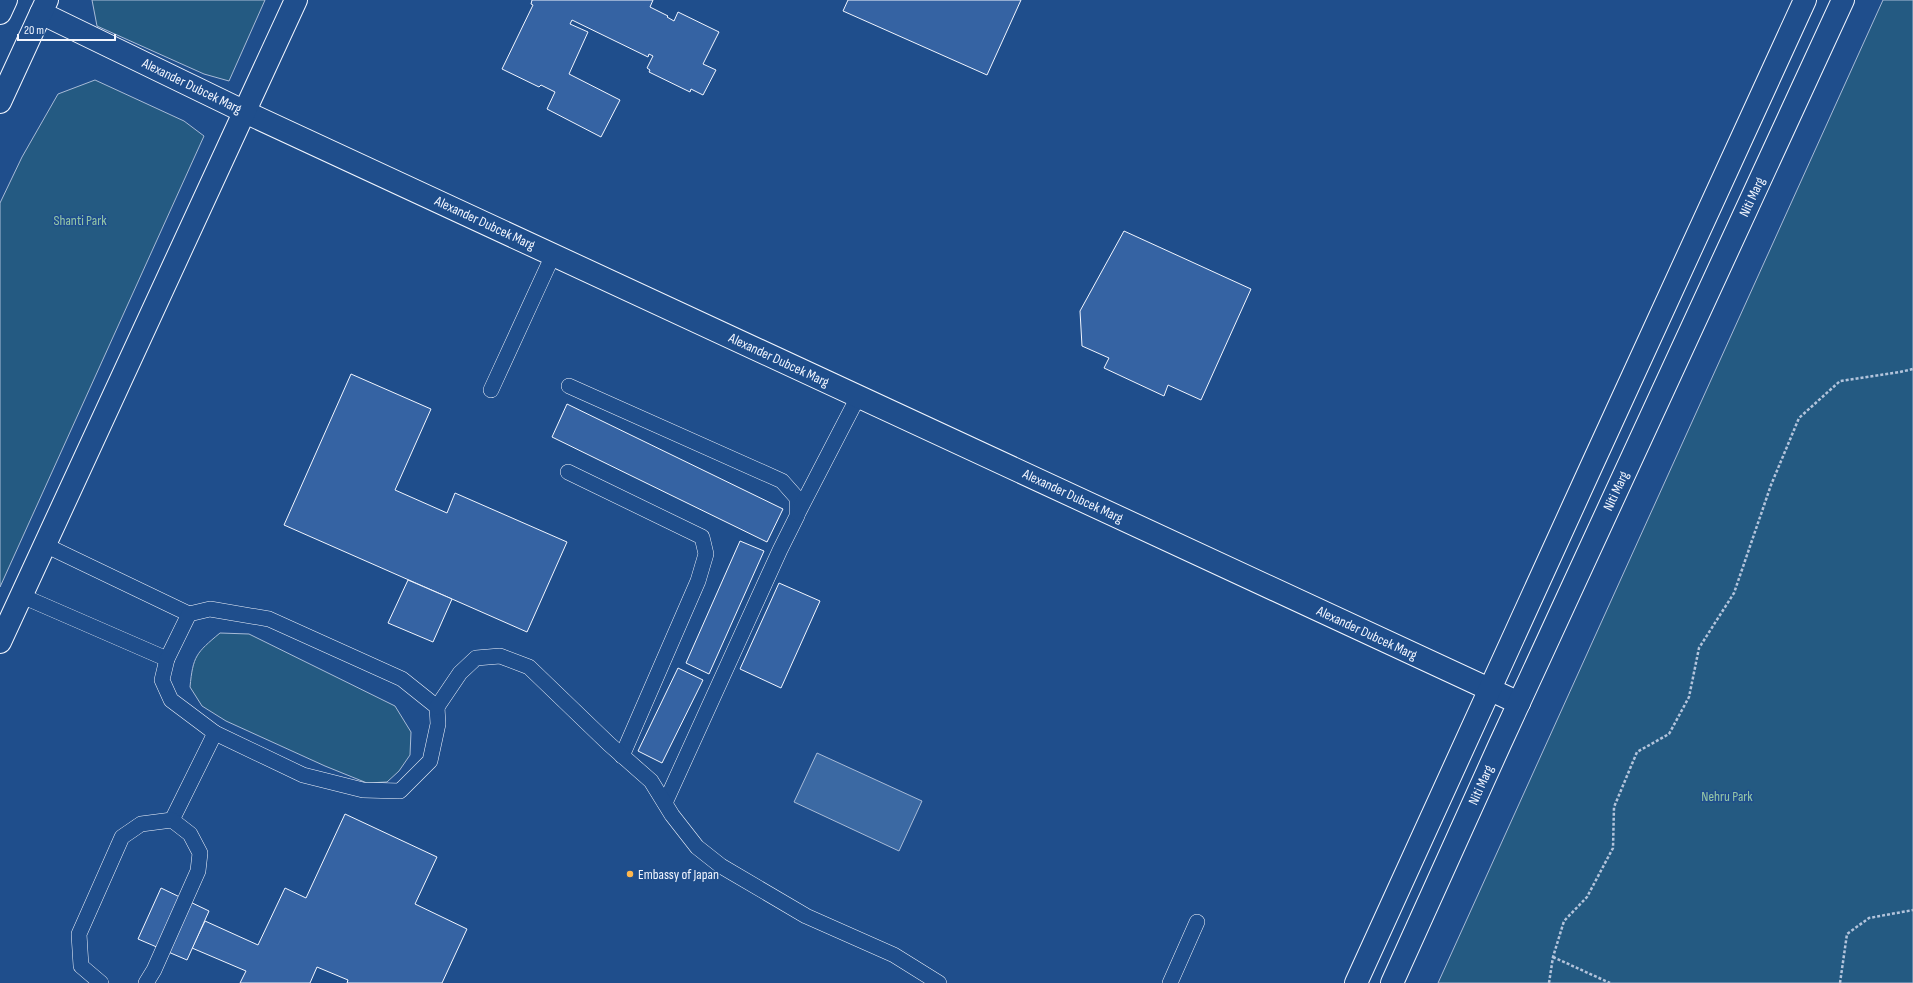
<svg xmlns="http://www.w3.org/2000/svg" width="1913" height="983" font-family="'Sofia Sans Condensed',sans-serif">
	<rect width="100%" height="100%" fill="#1f4e8c"/>
	<g fill="#245a82" stroke="#a8bbd7">
		<path d="M92,0H265L229,81L204,74L97,26Z"/>
		<path d="M1883,0H1913V983H1438Z"/>
		<path d="M95,80L184,121L204,136L0,587V203L22,157L58,94Z"/>
		<path d="M220,633L249,634L395,706L411,732L410,755L399,771L387,782L367,783L325,766L226,721L202,706L190,687C193,656 196,653 220,633Z"/>
	</g>
	<path fill="#3b69a3" stroke="#a8bbd7" d="M817,753L922,801L899,851L794,802Z"/>
	<g fill="#3563a3" stroke="#f2f6ff">
		<path d="M532,0H653L650,7L668,16L667,17L674,21L678,12L719,32L703,64L716,70L703,95L691,89L690,92L649,72L650,70L647,68L653,56L649,54L648,57L572,20L570,24L588,32L569,74L620,100L601,137L547,109L555,92L541,85L539,87L502,69L533,5L531,4Z"/>
		<path d="M848,0H1021L987,75L843,11Z"/>
		<path d="M1124,231L1251,289L1201,400L1168,385L1164,396L1104,368L1109,358L1082,346L1080,311Z"/>
		<path d="M351,374L431,409L395,490L447,513L455,493L567,542L527,632L284,525Z"/>
		<path d="M567,404L783,509L767,542L552,437Z"/>
		<path d="M740,541L764,551L709,674L686,663Z"/>
		<path d="M408,580L452,599L433,642L388,623Z"/>
		<path d="M779,583L820,601L781,688L740,669Z"/>
		<path d="M678,668L703,680L662,763L638,751Z"/>
		<path d="M345,814L437,857L415,904L467,929L442,983H347L348,980L317,967L310,983H240L246,971L192,948L205,921L258,945L285,888L306,898Z"/>
		<path d="M161,888L209,911L187,960L138,939Z"/>
	</g>
	<g fill="none" stroke-linecap="round" stroke-linejoin="round">
		<defs>
			<g id="lane">
				<path d="M569,386L782,481L797,498V516L780,550L665,803"/>
				<path d="M491,390L553,255"/>
				<path d="M568,472L702,537L706,554L698,581L622,756"/>
				<path d="M798,513L858,397"/>
				<path d="M45,545L189,614"/>
				<path d="M22,596L167,659"/>
				<path d="M210,609L269,619L402,679L437,707L438,724L430,761L400,791L363,790L303,775L215,733L171,700L162,680L167,659L189,614Z"/>
				<path d="M437,707L460,673L476,658L500,656L529,667L609,744L651,781L672,815L697,847L721,866L806,916L894,955L939,983"/>
				<path d="M172,820L215,733"/>
				<path d="M101,983L81,966L79,934L122,837L141,824L172,820L190,834L200,853L198,871L154,970L146,983"/>
				<path d="M1170,983L1197,922"/>
			</g>
			<g id="street">
				<path d="M41,13L245,112L1519,703"/>
				<path d="M0,642L296,0"/>
			</g>
			<g id="secondary">
				<path d="M0,13L6,0"/>
				<path d="M0,102L47,0"/>
				<path d="M1356,983L1592,465L1805,0"/>
				<path d="M1392,983L1500,744L1843,0"/>
			</g>
		</defs>
		<use href="#lane" stroke="#f2f6ff" stroke-width="16"/>
		<use href="#street" stroke="#f2f6ff" stroke-width="24"/>
		<use href="#secondary" stroke="#f2f6ff" stroke-width="24"/>
		<g stroke="#b3c4dc" stroke-width="2.5" stroke-dasharray="3 2" stroke-linecap="butt">
			<path d="M1553,957L1610,983"/>
			<path d="M1549,983L1553,957L1564,921L1587,897L1613,848L1614,807L1637,752L1669,734L1689,697L1699,648L1734,593L1771,485L1799,418L1840,381L1900,372L1913,369"/>
			<path d="M1840,983L1847,934L1869,918L1913,910"/>
		</g>
		<use href="#lane" stroke="#1f4e8c" stroke-width="15"/>
		<use href="#street" stroke="#1f4e8c" stroke-width="22"/>
		<use href="#secondary" stroke="#1f4e8c" stroke-width="22"/>
	</g>
	<circle fill="#ffb74d" stroke="#1f4e8c" stroke-width="1.5" cx="630" cy="874" r="4"/>
	<g text-anchor="middle" dominant-baseline="central" stroke-width="3" stroke-linejoin="round" paint-order="stroke">
		<g font-size="14" fill="#f2f6ff" stroke="#1f4e8c">
			<text transform="translate(192 86) rotate(26)">Alexander Dubcek Marg</text>
			<text transform="translate(1752 197) rotate(-65)">Niti Marg</text>
			<text transform="translate(485 223) rotate(25)">Alexander Dubcek Marg</text>
			<text transform="translate(779 360) rotate(25)">Alexander Dubcek Marg</text>
			<text transform="translate(1616 491) rotate(-65)">Niti Marg</text>
			<text transform="translate(1073 496) rotate(25)">Alexander Dubcek Marg</text>
			<text transform="translate(1367 633) rotate(25)">Alexander Dubcek Marg</text>
			<text transform="translate(1481 785) rotate(-66)">Niti Marg</text>
		</g>
		<g font-size="14" fill="#97c8a6" stroke="#1f4e8c">
			<text x="80" y="220">Shanti Park</text>
			<text x="1727" y="796">Nehru Park</text>
		</g>
		<g font-size="14" fill="#f2f6ff" stroke="#1f4e8c" text-anchor="start">
			<text x="638" y="874">Embassy of Japan</text>
		</g>
	</g>
	<path d="M18 34v6h97v-6" fill="none" stroke="#f2f6ff" stroke-width="2"/>
	<text x="24" y="34" font-size="12" fill="#f2f6ff" stroke="#1f4e8c" stroke-width="3" paint-order="stroke">20 m</text>
</svg>
